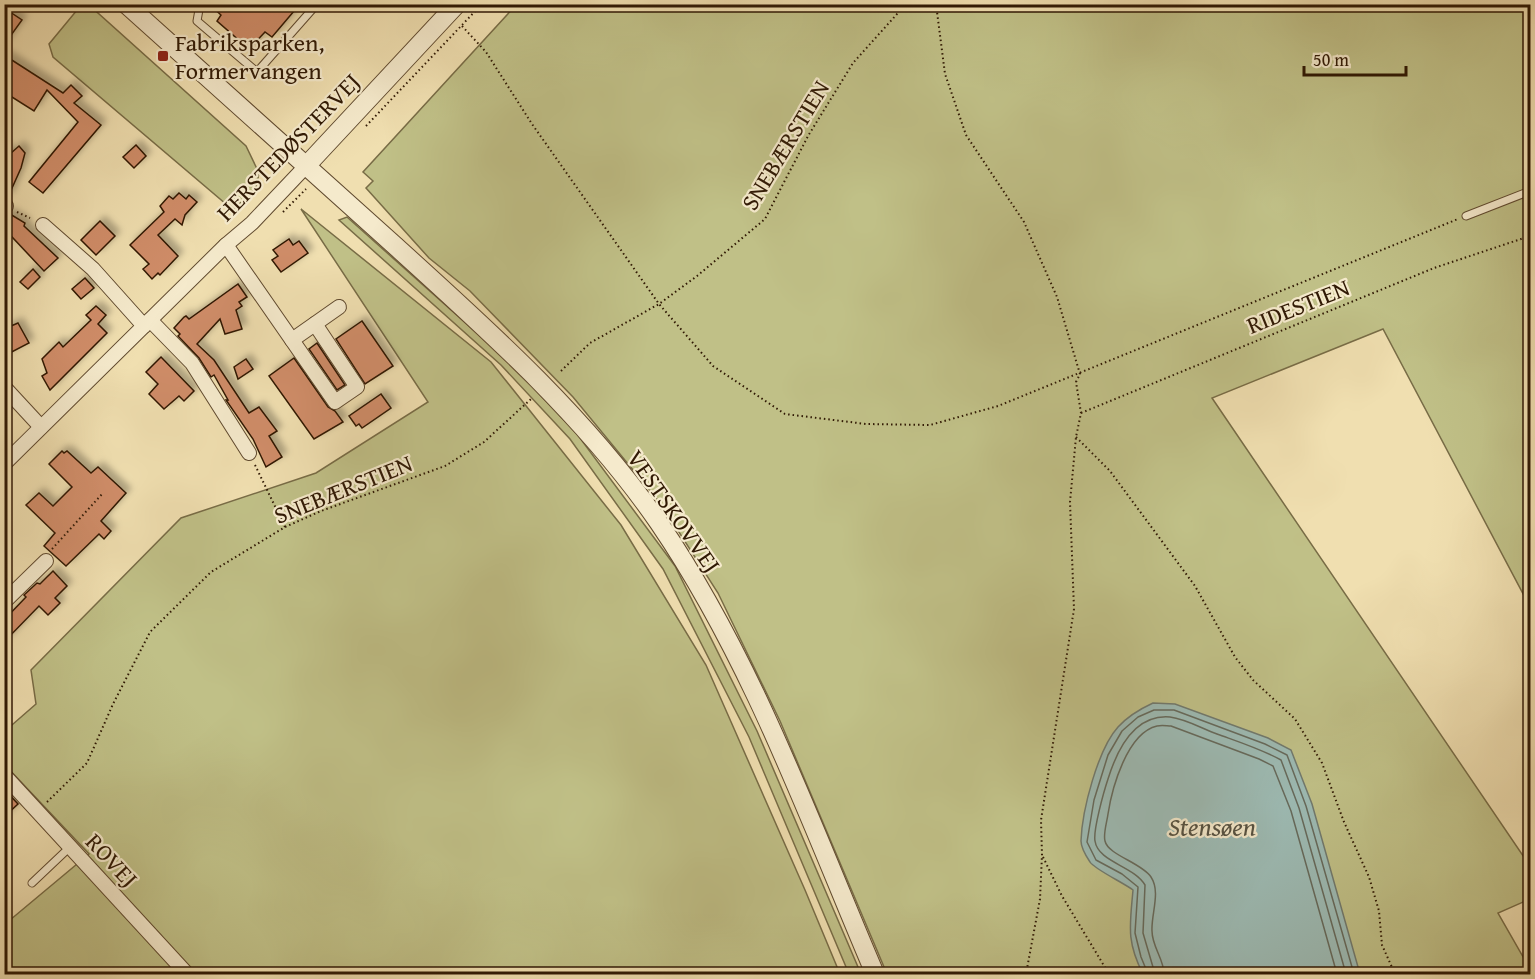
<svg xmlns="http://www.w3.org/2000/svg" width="1535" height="979" font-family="'Gentium Book Plus',serif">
	<defs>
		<filter id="shadow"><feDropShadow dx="5" dy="-5" stdDeviation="3" flood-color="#0004"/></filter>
	</defs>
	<rect width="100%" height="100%" fill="#f0dfb0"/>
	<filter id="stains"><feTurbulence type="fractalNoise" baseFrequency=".00333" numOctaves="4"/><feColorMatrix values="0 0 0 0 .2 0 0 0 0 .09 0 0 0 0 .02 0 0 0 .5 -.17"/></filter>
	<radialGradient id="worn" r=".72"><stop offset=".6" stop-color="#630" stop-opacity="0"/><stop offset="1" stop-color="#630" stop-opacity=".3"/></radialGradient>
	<g fill="#c0c087" stroke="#786c46" stroke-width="1.5">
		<path d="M82,4L89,5L246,146L259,173L256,188L233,210L53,57L49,44Z"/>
		<path d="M516,5H1530V607L1383,329L1212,398L1530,866V899L1498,913L1530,969V974H887L780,721L718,593L661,504L573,397L470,291L429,258L366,188L373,181L363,172Z"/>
		<path d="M301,209L491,362L621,525L706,665L805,890L840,974H5L4,925L89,854L5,765V731L36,704L31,670L181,518L316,473L428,402Z"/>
		<path d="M347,217L507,360L577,434L675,566L757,731L861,974H849L749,737L663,569L570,439L501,365L339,220Z"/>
	</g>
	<path fill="#9dbbb4" stroke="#717a6e" stroke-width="1.5" d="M1153,703L1175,704L1268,738L1291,750L1312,804L1360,974H1143C1126,941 1130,925 1133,890C1124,883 1094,869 1090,862C1086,856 1081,847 1081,841C1082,810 1098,749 1118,727C1128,716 1140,709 1153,703Z"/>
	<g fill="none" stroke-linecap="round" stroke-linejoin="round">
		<g stroke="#666a5c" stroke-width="1.5">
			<path d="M1148,974L1141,957L1135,933L1138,887L1122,874L1096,860L1087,842L1094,800L1108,755L1122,731L1138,717L1154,710H1174L1265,744L1287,755L1306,806L1354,974"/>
			<path d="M1155,974L1143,933L1145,885C1134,866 1098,862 1095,841C1093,830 1104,791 1108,779C1117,750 1134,714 1170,717C1186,719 1203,729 1217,734C1239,742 1261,749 1281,760L1299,808L1346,974"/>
			<path d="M1164,974C1164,959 1152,947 1152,931C1151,914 1161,892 1151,877C1142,863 1108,855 1105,841C1103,834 1107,822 1108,814C1112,788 1127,733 1157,726C1162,725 1167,726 1171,726L1259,759L1273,766L1291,811L1337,974"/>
		</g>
	</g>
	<g fill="#d08d69" stroke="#301904" stroke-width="1.5" filter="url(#shadow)">
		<path d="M209,4H300L272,37L265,32L249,49L217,21L221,15Z"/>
		<path d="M4,8L22,20L4,45Z"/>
		<path d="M4,55L63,93L71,85L82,96L74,103L101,125L43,193L29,182L78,122L47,90L34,111L4,92Z"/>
		<path d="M136,145L146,156L134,168L123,157Z"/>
		<path d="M19,146L25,153L21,168L8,197H4V147L10,154Z"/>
		<path d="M179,193L186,199L189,195L197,202L185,215L182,225L175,219L158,235L178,256L160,275L158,273L152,279L143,269L149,264L130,245L164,212L160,206L169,196L173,199Z"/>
		<path d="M10,214L25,223L24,226L58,258L44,271L12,237L4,247V215Z"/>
		<path d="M100,221L115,236L96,255L81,240Z"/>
		<path d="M289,239L293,245L299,241L308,253L281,272L272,260L278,256L273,250Z"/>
		<path d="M33,269L40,277L28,289L20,282Z"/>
		<path d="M85,278L94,288L81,299L72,289Z"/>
		<path d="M238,284L247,297L239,302L242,306L236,310L242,329L225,334L220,319L197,344L214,360L249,413L259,407L277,431L269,436L282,457L266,467L253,439L226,400H228L214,375L211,377L199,358L178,336L180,334L174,328L184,317L186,316L189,319Z"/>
		<path d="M96,306L106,315L98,324L107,333L50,390L42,376L47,373L42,359L59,342L63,347L91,320L86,315Z"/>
		<path d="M362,321L393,366L365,384L336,339Z"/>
		<path d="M18,323L29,343L4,356V329Z"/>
		<path d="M317,343L345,385L337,390L309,349Z"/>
		<path d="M161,357L194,391L184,401L179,396L164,409L149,394L158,384L146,372Z"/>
		<path d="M294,358L328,407L335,411L343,422L314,439L269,376Z"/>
		<path d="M246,359L253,369L238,379L234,367Z"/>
		<path d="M381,394L391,408L362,428L359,424L356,426L349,416Z"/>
		<path d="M62,451L64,453L67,451L91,473L98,467L126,493L101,521L111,531L104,539L99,534L66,566L44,546L55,533L26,505L39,493L53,506L72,487L49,464Z"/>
		<path d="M53,571L67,586L55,598L60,603L48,615L39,606L4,642V620L26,597L24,595L37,583L40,584Z"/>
		<path d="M4,789L18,804L4,817Z"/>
	</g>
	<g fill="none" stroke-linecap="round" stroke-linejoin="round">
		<defs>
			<g id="service">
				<path d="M200,4L197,21L257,72L317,4"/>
				<path d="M1466,216L1530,191"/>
				<path d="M32,883L70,847"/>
			</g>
			<g id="minor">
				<path d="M4,206H6"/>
				<path d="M43,225L93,269L144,326"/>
				<path d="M226,245L335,402L357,387L315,324"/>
				<path d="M150,320L192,363L249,453"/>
				<path d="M292,340L339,307"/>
				<path d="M4,387L41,427"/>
				<path d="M4,464L226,245L252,223L306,166"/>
				<path d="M4,602L46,561"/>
				<path d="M4,775L187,974"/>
			</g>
			<g id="tertiary">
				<path d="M126,4C214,84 303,163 392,243C486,328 587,418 659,523C753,661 810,822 875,974"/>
				<path d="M306,166L457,4"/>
			</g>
		</defs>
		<use href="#service" stroke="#604a2f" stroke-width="9"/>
		<use href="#minor" stroke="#604a2f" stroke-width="16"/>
		<use href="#tertiary" stroke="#604a2f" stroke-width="20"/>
		<g stroke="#301904" stroke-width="2" stroke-dasharray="1.5 3" stroke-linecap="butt">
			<path d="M936,4L945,74L966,135L1024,222L1057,297L1080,374L1076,382L1081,413L1076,437L1070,502L1074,609L1041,820L1042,855L1040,899L1026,974"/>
			<path d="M462,26L486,52L532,124L659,304L713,366L785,414L866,424L930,425L998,406L1458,219"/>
			<path d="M366,126L482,4"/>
			<path d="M17,212L30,218"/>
			<path d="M283,212L306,189"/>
			<path d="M561,371L590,343L659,304L697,276L765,219L808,136L853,63L906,4"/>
			<path d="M1081,413L1434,268L1530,236"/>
			<path d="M1076,437L1110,471L1195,586L1235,657L1253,680L1295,719L1322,763L1344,822L1369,877L1379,911L1382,945L1395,974"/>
			<path d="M255,465L285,527"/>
			<path d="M52,549L103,493"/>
			<path d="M47,802L87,763L113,704L150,632L211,572L285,527L321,511L445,466L484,442L531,399"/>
			<path d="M1043,857L1062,896L1109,974"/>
		</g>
		<use href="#service" stroke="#f5eacc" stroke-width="7"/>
		<use href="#minor" stroke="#f5eacc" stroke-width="14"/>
		<use href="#tertiary" stroke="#f5eacc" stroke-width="18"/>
	</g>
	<rect fill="#8f2418" stroke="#f5eacc" stroke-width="2" x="157" y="50" width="12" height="12" rx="3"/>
	<g text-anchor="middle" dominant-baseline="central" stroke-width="4.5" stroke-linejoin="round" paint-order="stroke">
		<g font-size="24" fill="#301904" stroke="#f5eacc" text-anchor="start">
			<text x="175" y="42">Fabriksparken,<tspan x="175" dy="28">Formervangen</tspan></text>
		</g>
		<g font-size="24" fill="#301904" stroke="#f5eacc">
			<text transform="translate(785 145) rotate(-59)">SNEBÆRSTIEN</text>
			<text transform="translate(288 147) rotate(-46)">HERSTEDØSTERVEJ</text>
			<text transform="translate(1298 306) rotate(-22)">RIDESTIEN</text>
			<text transform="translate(343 489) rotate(-22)">SNEBÆRSTIEN</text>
			<text transform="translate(674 511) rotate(55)">VESTSKOVVEJ</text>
			<text transform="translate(112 860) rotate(47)">ROVEJ</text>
		</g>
		<g font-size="26" font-style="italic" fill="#565242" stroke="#f5eacc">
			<text x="1212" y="826">Stensøen</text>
		</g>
	</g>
	<rect width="1535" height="979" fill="none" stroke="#f0dfb0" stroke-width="24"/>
	<rect x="6" y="6" width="1523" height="967" fill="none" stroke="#301904" stroke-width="3"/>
	<rect x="12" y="12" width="1511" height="955" fill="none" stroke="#301904" stroke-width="1.5"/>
	<path d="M1304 66v9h102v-9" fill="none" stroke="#301904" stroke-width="3"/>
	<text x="1313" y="66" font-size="18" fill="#301904" stroke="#f5eacc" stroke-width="4.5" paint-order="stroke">50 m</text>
	<rect width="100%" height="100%" filter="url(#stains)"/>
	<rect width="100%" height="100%" fill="url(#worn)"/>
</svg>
